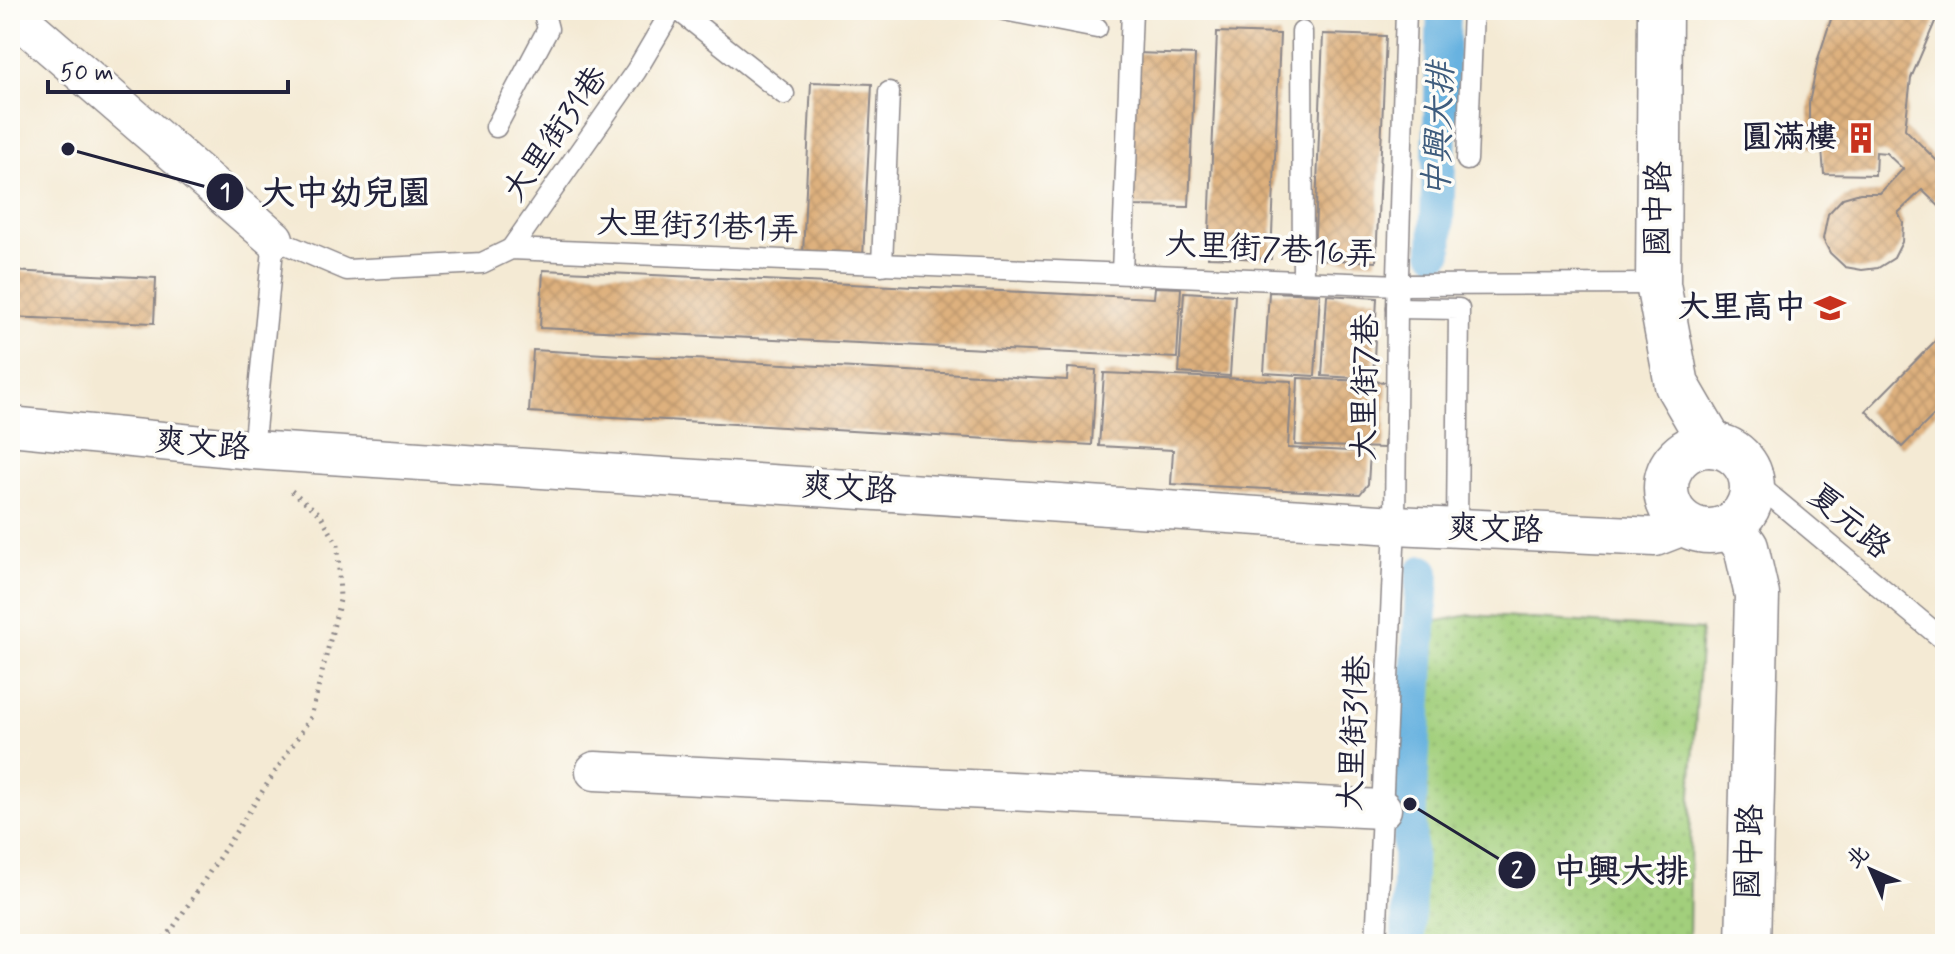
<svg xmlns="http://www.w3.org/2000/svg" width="1955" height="954" font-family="Mynerve,'LXGW WenKai TC',sans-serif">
	<defs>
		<pattern id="grass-dots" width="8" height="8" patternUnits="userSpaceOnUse" patternTransform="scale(2)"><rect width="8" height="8" fill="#a2cf7c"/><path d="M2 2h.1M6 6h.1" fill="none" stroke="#8bb16c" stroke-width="1.8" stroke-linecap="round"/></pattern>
		<pattern id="building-cross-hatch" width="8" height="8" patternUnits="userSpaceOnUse" patternTransform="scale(2)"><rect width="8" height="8" fill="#deb17e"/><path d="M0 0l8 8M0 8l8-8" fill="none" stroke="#be986e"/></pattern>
	</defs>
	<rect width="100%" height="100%" fill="#fdfcf7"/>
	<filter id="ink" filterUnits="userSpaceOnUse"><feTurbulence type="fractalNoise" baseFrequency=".0125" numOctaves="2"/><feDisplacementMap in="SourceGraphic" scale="16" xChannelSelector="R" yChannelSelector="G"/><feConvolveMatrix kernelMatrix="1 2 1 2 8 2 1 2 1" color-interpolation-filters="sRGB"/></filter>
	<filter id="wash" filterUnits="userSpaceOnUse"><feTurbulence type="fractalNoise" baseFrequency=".006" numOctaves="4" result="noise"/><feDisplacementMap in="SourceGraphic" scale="32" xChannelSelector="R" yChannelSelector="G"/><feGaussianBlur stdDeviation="1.8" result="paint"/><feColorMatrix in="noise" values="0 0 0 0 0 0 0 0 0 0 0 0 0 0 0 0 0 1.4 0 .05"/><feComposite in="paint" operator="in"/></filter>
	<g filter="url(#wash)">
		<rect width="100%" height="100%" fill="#f4ead4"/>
		<path fill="url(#grass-dots)" stroke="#62785c" stroke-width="2" d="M1470,615L1701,630L1691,794L1689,944H1416L1422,624Z"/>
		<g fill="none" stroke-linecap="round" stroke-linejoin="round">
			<g stroke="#67b2e0" stroke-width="34">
				<path d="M1436,251L1444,10"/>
				<path d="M1408,944L1410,804L1423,572"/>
			</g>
		</g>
		<g id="blocks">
			<g fill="url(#building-cross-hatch)">
				<path d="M1356,10H1389L1388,14L1356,13Z"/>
				<path d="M1834,10H1940L1911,78L1905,129L1945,169V212L1922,190L1898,213L1903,222L1902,242L1894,258L1878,268L1862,270L1845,267L1830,253L1823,239L1828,214L1843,198L1860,193H1880L1903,169L1886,153L1876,152L1875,175L1824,174L1822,149L1809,147V103L1818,59Z"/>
				<path d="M1217,32L1280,34L1271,259L1208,257Z"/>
				<path d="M1323,34L1386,36L1376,262L1314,259Z"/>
				<path d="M1136,53L1195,55L1189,207L1130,206Z"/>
				<path d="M811,82L872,84L863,257L803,254Z"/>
				<path d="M543,270L1154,298L1155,287L1181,288L1177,358L540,328Z"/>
				<path d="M10,271L156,278L154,323L10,317Z"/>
				<path d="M1184,292L1235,295L1230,376L1179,373Z"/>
				<path d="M1269,292L1320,294L1315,376L1264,373Z"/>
				<path d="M1327,295L1377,298L1373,379L1322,376Z"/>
				<path d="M1945,331V404L1902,447L1866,411Z"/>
				<path d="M533,350L1067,380L1068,368L1096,370L1092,445L529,412Z"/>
				<path d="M1104,373L1292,381L1288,448L1370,452L1368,484L1360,494L1171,484L1173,450L1099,446Z"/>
				<path d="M1298,378L1387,382L1384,448L1295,445Z"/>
			</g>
		</g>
	</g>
	<g filter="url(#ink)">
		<use href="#blocks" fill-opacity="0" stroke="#8b8688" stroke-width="2"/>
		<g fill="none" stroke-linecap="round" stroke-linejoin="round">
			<defs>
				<g id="lane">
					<path d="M678,10L784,94"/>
					<path d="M1004,10L1097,28"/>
					<path d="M1302,32L1303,281"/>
					<path d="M496,127L548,29L543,10"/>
					<path d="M1467,160L1473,10"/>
					<path d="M511,249L636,71L672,10"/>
					<path d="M882,265L889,92"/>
					<path d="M1122,273L1132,10"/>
					<path d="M1397,308L1459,309L1457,528"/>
					<path d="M253,450L274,239L347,270L482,263L511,249L1399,285L1658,284"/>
					<path d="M1752,480L1945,641"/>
					<path d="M1376,944L1395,525L1397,308L1406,10"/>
				</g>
				<g id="street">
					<path d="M10,11L274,239"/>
					<path d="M10,426L253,450L1395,525L1655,537L1686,525"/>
					<path d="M595,771L1382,809"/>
				</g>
				<g id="secondary">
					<path d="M1660,10L1658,284L1677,385L1712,445"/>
					<circle cx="1709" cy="488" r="43"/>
					<path d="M1731,526L1746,547L1757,595L1748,944"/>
				</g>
			</defs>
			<use href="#lane" stroke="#8b8688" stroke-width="23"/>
			<use href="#street" stroke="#8b8688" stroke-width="41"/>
			<use href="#secondary" stroke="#8b8688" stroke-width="47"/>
			<path stroke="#8b8688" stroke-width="5" stroke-dasharray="2 6" stroke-linecap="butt" d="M158,944L171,931L311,717L340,600L338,545L320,514L288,488"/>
			<use href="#lane" stroke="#fff" stroke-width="20"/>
			<use href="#street" stroke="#fff" stroke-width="38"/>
			<use href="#secondary" stroke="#fff" stroke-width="44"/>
		</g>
	</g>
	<defs>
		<symbol id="building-bare" viewBox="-9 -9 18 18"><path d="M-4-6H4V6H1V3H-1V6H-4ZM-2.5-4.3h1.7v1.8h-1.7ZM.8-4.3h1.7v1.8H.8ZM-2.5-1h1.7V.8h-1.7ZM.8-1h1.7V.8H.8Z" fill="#c8321e" stroke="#fdfcf7" stroke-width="2.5" paint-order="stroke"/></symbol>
		<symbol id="school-bare" viewBox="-9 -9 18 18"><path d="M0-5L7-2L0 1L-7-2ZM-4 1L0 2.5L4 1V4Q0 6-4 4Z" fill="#c8321e" stroke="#fdfcf7" stroke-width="2.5" paint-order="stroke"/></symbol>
	</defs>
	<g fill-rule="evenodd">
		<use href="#building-bare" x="1839" y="116" width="44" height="44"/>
		<use href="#school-bare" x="1808" y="286" width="44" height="44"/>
	</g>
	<g text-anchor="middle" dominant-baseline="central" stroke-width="7" stroke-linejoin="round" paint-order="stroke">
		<g font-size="32" fill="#22223b" stroke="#fdfcf7">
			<text transform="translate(556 134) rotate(-55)">大里街31巷</text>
			<text transform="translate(1659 209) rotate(-89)">國中路</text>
			<text transform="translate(698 227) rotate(2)">大里街31巷1弄</text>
			<text transform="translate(1271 250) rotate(3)">大里街7巷16弄</text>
			<text transform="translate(1366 387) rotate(-89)">大里街7巷</text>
			<text transform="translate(202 445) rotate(5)">爽文路</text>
			<text transform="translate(849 489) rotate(4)">爽文路</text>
			<text transform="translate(1849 522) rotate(40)">夏元路</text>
			<text transform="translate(1495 530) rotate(2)">爽文路</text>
			<text transform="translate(1355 733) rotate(-87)">大里街31巷</text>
			<text transform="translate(1750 852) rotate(-88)">國中路</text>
		</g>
		<g font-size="32" font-weight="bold" fill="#22223b" stroke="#fdfcf7" text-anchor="end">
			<text x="1837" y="138">圓滿樓</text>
			<text x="1806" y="308">大里高中</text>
		</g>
		<g font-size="34" font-style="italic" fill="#3e5c7d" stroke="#fdfcf7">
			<text transform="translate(1440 130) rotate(-88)">中興大排</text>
		</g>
	</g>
	<path fill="none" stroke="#22223b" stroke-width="3" d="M68 149L225 192M1410 804L1517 870"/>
	<g fill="#22223b" stroke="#fdfcf7" stroke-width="3">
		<circle cx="68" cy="149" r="8"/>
		<circle cx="1410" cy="804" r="8"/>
		<circle cx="225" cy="192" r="20"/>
		<circle cx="1517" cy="870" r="20"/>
	</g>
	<g font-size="24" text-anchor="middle" font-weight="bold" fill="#fff">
		<text x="225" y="200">1</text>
		<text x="1517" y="878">2</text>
	</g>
	<g font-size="34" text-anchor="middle" font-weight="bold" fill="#22223b" stroke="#fdfcf7" stroke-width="7" stroke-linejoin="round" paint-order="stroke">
		<text x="346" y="204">大中幼兒園</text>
		<text x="1621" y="882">中興大排</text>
	</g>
	<rect width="1955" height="954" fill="none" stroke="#fdfcf7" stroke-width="40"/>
	<g transform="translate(1871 870) rotate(315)" stroke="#fdfcf7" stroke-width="6" paint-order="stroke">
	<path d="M0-6L14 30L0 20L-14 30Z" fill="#22223b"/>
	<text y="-12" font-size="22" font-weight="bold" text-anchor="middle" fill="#22223b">北</text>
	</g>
	<path d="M48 80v12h240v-12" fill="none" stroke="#22223b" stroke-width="4"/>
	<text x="60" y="80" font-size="24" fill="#22223b" stroke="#fdfcf7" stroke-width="6" paint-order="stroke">50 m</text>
</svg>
